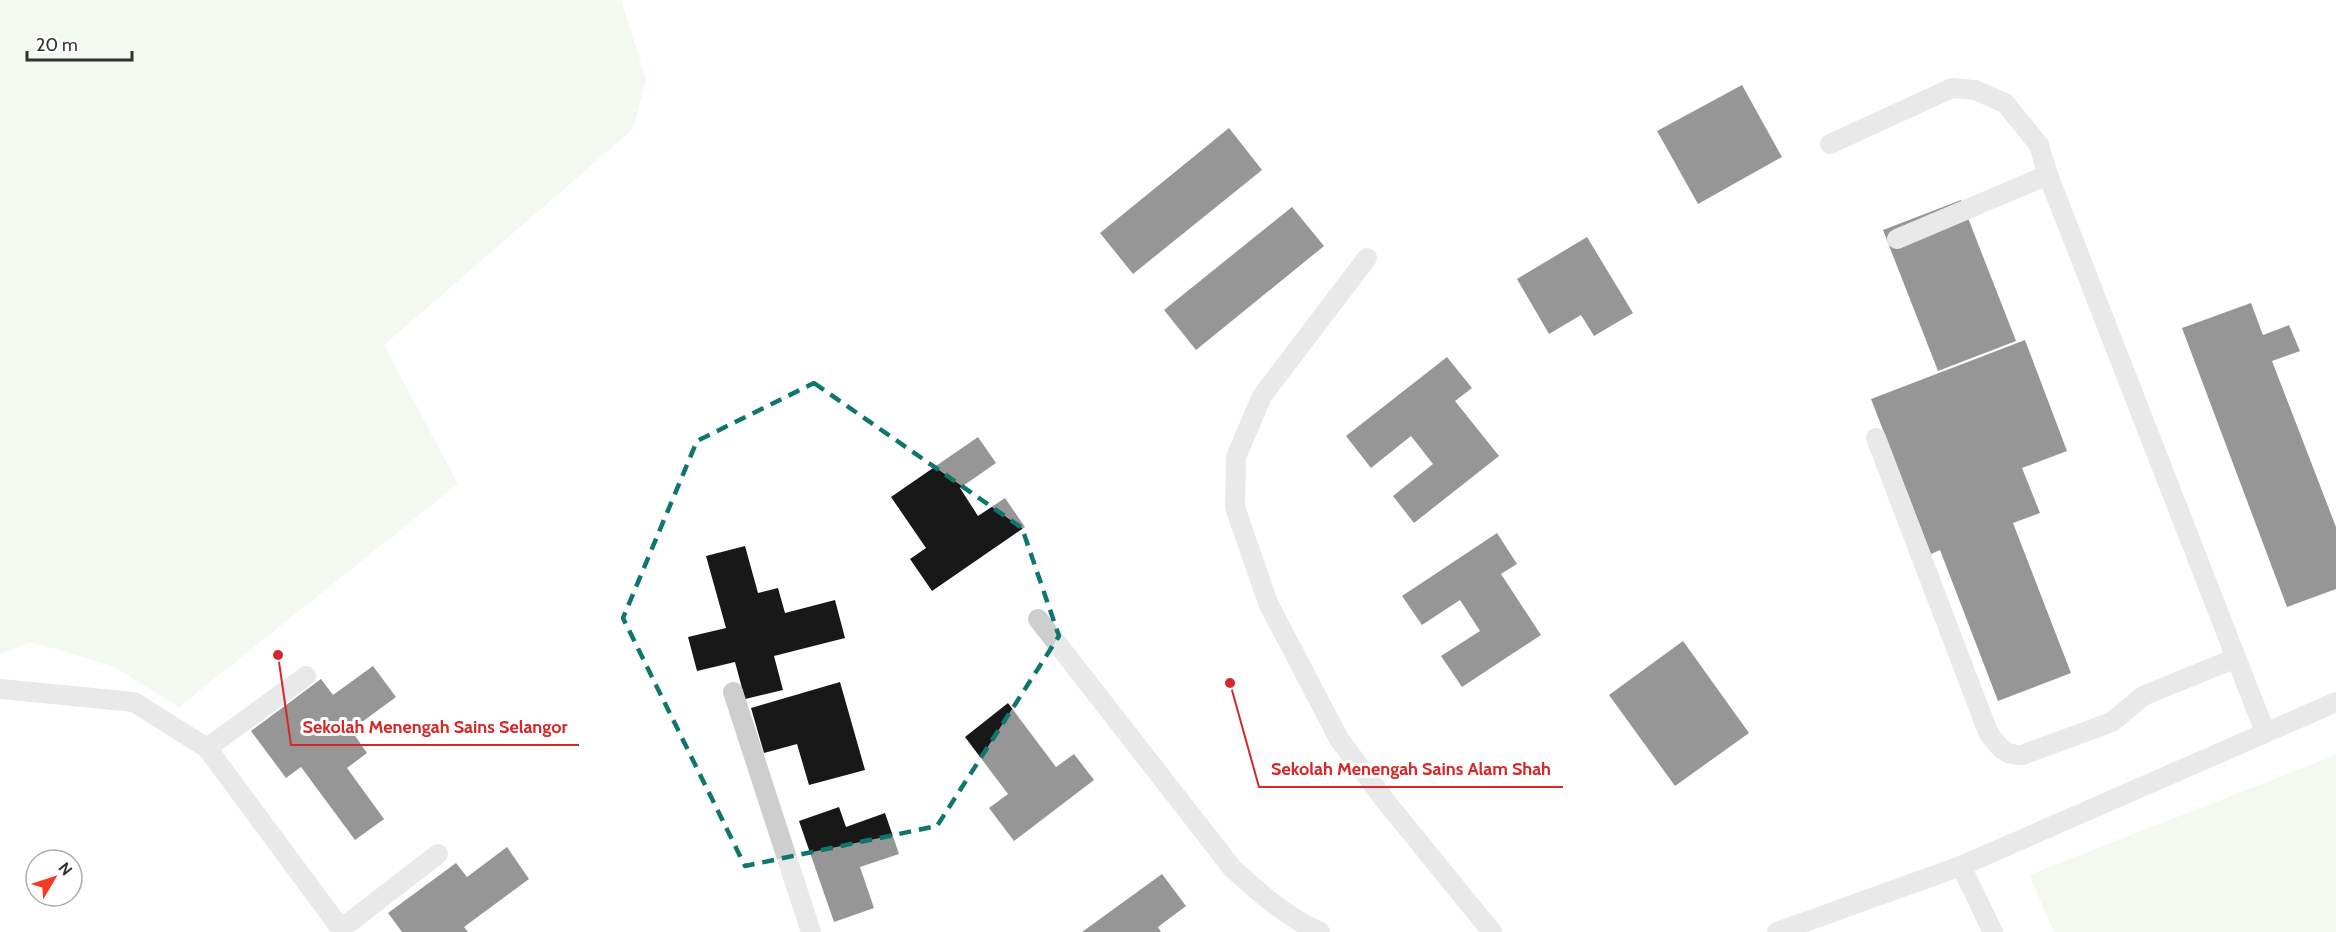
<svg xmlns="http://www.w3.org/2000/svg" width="2336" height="932" font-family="Cabin,sans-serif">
	<rect width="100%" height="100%" fill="#fff"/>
	<g fill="#e4efde">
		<path d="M0,0H621L646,79L633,129L384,345L458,484L179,707L113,666L31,642L0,654Z"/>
		<path d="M2336,755V932H2054L2029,875Z"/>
	</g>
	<g fill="#181818">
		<path d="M1742,85L1782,157L1698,204L1657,131Z"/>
		<path d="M1229,128L1262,170L1133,274L1100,233Z"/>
		<path d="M1961,200L2016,341L1938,371L1883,230Z"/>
		<path d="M1292,207L1324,246L1196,350L1164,310Z"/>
		<path d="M1587,237L1633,313L1594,336L1581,315L1549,334L1517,279Z"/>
		<path d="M2251,303L2263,335L2289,325L2300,351L2272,361L2336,527V589L2287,607L2182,328Z"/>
		<path d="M2025,340L2067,451L2022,468L2040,513L2013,523L2071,673L1998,701L1940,550L1931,554L1871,399Z"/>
		<path d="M1447,357L1472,388L1455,401L1499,456L1414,523L1393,496L1433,464L1411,436L1371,468L1346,436Z"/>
		<path d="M978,437L996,463L960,488L978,516L1005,498L1025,527L932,591L910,559L926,548L891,497Z"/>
		<path d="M1497,533L1517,564L1501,574L1541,635L1462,687L1441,656L1480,631L1460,600L1422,625L1402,596Z"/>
		<path d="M745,546L758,593L778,588L785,613L835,600L845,638L774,656L783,690L745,699L735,662L697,671L688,637L726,628L706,556Z"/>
		<path d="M1683,641L1749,733L1675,786L1609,695Z"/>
		<path d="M373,666L396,697L351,730L367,753L347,768L384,819L355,840L301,767L286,778L251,731L321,679L333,695Z"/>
		<path d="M840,682L865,770L809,785L797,744L764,753L751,708Z"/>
		<path d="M1008,703L1056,767L1074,754L1094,780L1014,841L989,808L1008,794L965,737Z"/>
		<path d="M839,807L846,827L885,813L899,854L860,867L874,908L834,922L799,821Z"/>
		<path d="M507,847L529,879L464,927L468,932H402L388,913L456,863L467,877Z"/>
		<path d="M1162,874L1186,906L1158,927L1161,932H1082Z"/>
	</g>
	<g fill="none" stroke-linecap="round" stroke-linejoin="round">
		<g stroke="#cecece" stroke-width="20">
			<path d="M1830,144L1952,88L1975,90L2005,103L2039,145L2048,175"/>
			<path d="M1897,239L2048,175L2265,732"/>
			<path d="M1367,258L1262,396L1236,457L1235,507L1268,603L1339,739L1383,798L1492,932"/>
			<path d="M1876,438L1988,732C1999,746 2003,756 2022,755L2112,722L2143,696L2236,658"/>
			<path d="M1038,619L1233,869C1261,894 1286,917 1320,932"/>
			<path d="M0,689L134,702L207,748L306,676"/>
			<path d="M733,692L811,932"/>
			<path d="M207,748L341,929L438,854"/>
			<path d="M1961,866L1993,932"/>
			<path d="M1777,932L1961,866L2336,702"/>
		</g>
	</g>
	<path d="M0 0H2336V932H0ZM814,383L1022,528L1059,636L937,826L745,866L623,618L697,441Z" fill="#fff" fill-opacity=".55" fill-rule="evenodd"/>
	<path fill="none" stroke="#0f766e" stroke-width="4.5" stroke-dasharray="12 8" stroke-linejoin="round" d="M814,383L1022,528L1059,636L937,826L745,866L623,618L697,441Z"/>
	<path fill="none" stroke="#d62828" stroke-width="2" d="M278 655L291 745H579M1230 683L1259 787H1563"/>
	<g fill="#d62828" stroke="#fff" stroke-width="2">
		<circle cx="278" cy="655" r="6"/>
		<circle cx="1230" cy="683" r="6"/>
	</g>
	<g font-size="18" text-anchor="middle" font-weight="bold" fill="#d62828" stroke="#fff" stroke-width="6" stroke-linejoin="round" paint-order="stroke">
		<text x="435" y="733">Sekolah Menengah Sains Selangor</text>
		<text x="1411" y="775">Sekolah Menengah Sains Alam Shah</text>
	</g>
	<g transform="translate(54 878) rotate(51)"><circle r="28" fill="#ffffff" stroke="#adadad" stroke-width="1.5"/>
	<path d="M0-4.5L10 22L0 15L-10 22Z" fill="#f63824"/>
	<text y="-9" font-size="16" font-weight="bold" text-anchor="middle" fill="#313131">N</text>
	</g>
	<path d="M27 51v9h105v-9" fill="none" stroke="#313131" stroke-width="3"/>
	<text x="36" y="51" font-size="18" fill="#313131" stroke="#ffffff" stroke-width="4.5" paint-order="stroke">20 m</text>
</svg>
